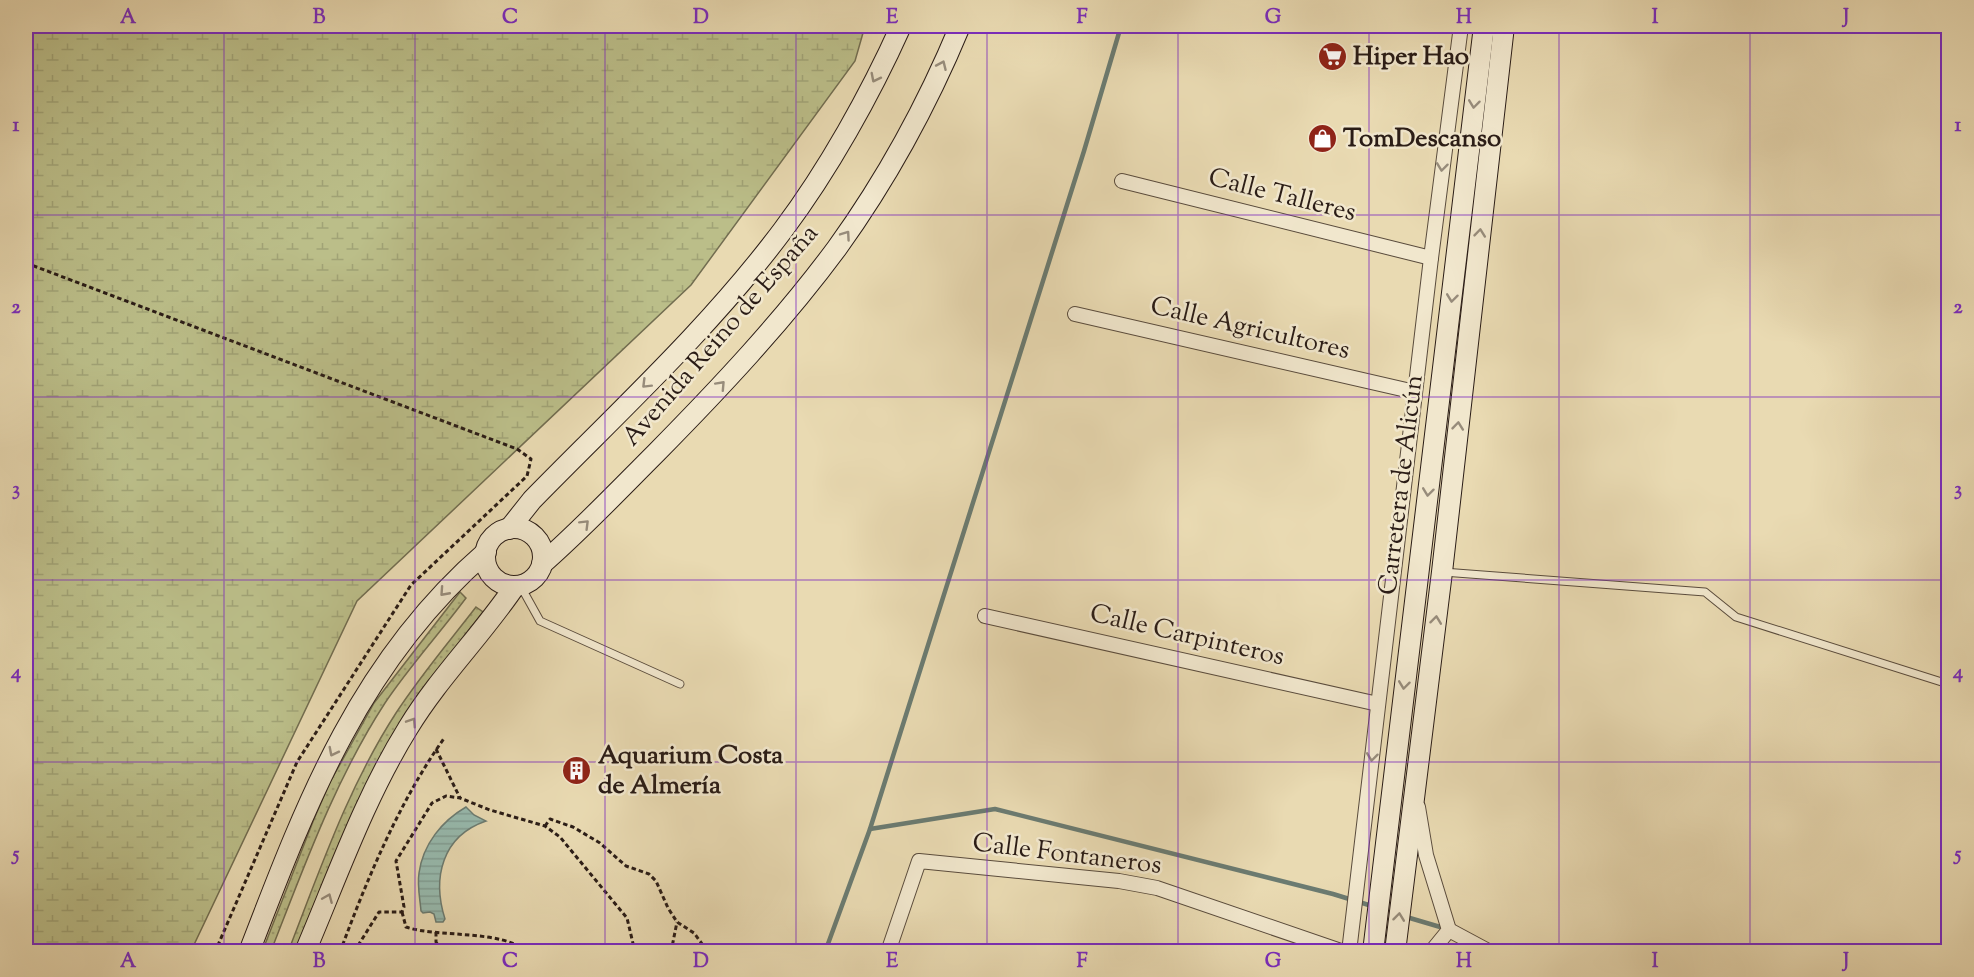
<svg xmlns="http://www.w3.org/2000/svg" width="1974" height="977" font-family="'Sorts Mill Goudy',serif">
	<defs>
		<pattern id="grass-dots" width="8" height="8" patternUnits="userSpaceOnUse" patternTransform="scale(1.5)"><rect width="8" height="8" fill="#bbbe89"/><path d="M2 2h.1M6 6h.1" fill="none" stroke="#a1a376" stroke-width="1.8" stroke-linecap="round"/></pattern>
		<pattern id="wetland-marsh" width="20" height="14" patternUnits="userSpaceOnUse" patternTransform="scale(1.5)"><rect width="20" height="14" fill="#bbbe89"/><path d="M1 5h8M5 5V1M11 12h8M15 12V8" fill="none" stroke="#a1a376"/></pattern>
		<pattern id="water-rules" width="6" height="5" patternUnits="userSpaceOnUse" patternTransform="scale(1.5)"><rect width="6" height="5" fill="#97baae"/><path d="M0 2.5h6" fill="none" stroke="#829f95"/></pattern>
	</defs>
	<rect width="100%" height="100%" fill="#e9dab2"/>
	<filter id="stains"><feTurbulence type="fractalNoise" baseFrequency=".00333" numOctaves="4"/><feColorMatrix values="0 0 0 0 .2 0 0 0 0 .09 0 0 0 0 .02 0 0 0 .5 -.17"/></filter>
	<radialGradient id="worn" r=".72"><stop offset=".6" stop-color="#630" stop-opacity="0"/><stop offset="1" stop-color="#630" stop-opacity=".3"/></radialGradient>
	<g fill="url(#grass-dots)" stroke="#726d50" stroke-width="1.5">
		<path d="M460,592L466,598C440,633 409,667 385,703C335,780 304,867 271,951L262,952L314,819L330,782L343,759L374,703Z"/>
		<path d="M476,607L483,612L408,711L297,951L288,952C320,870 348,787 396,713C420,676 449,642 476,607Z"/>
	</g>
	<path fill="url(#wetland-marsh)" stroke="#726d50" stroke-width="1.5" d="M26,26H865L855,61L691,285L357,601L191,951H26Z"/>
	<path fill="url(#water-rules)" stroke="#6b7b71" stroke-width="1.5" d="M466,807L474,815L486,821C442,836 432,878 445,919L443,922H436L434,914L430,912L423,913L421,911C420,899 417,885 419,873C423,844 442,821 466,807Z"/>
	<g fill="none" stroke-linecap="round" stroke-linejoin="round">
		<g stroke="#6b7b71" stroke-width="4.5">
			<path d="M870,829L995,809L1333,894L1372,906"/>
			<path d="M1403,916L1447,929"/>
			<path d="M825,952L870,829L1084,151L1121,26"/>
		</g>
		<defs>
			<g id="lane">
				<path d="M1443,572L1705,592L1736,617L1948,684"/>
				<path d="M520,585L540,621L680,684"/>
			</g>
			<g id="street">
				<path d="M1122,181L1431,258"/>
				<path d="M1075,314L1415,392"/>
				<path d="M985,616L1378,704"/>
				<path d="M1418,807L1426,855L1449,930L1431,952"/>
				<path d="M1449,930L1490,952"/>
				<path d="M888,952L919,861L1119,881L1157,888L1344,952"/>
				<path d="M1349,952L1431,258L1461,26"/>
			</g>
			<g id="secondary">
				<circle cx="514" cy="557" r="29"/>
				<path d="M509,529L532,500C618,412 709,329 783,230C828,170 870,95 901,26"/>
				<path d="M542,564C582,529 619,490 656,453C720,388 783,321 837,248C886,180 928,103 960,26"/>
				<path d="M249,952C307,801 360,661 486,552"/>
				<path d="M305,952C337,877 365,797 408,728C439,677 482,635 515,586"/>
				<path d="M1373,952L1484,26"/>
				<path d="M1395,952L1442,572L1504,26"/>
			</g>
		</defs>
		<use href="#lane" stroke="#5a4c3d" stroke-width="9"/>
		<use href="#street" stroke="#5a4c3d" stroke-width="16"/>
		<use href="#secondary" stroke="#2a1c16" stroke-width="22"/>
		<g stroke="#2a1c16" stroke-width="3" stroke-dasharray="4.5 3" stroke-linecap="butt">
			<path d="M26,263L517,449L531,459L527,476L411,585L297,762L215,952"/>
			<path d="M436,749L460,798"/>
			<path d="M545,826L550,819L573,827L600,843L626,866L649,874L656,881L668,908L677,922L694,933L708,952"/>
			<path d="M402,912L406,927C438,938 502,929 527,952"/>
			<path d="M436,932V942L443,952"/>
			<path d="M340,952C367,879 400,800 445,737"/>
			<path d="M354,952L379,912H402L404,907L396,861L432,803L446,796L460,798L490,810L545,826L560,837L627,918L635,952"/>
			<path d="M671,952L677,922"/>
		</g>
		<use href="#lane" stroke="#f1e7cd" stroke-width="7"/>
		<use href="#street" stroke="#f1e7cd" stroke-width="14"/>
		<use href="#secondary" stroke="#f1e7cd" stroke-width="20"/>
	</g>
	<defs><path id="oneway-chevron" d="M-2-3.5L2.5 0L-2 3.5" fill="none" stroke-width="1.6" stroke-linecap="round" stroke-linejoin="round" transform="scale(1.5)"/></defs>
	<g stroke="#978c7b">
		<use href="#oneway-chevron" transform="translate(942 65) rotate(-66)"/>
		<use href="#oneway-chevron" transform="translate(875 78) rotate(117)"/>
		<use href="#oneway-chevron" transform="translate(1474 104) rotate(97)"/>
		<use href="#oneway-chevron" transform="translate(1442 167) rotate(97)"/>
		<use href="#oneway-chevron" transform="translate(1480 233) rotate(-84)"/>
		<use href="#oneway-chevron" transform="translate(846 235) rotate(-55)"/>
		<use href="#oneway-chevron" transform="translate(1452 298) rotate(97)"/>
		<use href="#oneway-chevron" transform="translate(646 384) rotate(135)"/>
		<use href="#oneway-chevron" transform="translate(721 385) rotate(-47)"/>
		<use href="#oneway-chevron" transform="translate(1458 426) rotate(-84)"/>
		<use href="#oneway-chevron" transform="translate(1428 492) rotate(97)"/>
		<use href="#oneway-chevron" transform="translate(585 524) rotate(-45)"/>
		<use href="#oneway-chevron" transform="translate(444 592) rotate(132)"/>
		<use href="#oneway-chevron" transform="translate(1436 620) rotate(-83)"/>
		<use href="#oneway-chevron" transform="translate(1404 685) rotate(97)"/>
		<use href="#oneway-chevron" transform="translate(412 722) rotate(-57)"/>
		<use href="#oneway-chevron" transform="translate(333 752) rotate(117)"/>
		<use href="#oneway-chevron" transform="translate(1372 757) rotate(97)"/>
		<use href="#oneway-chevron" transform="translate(328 898) rotate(-67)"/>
		<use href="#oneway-chevron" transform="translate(1399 917) rotate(-83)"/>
	</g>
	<path fill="none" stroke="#7b2cbf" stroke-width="1.5" stroke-opacity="0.55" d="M224,26V952M415,26V952M605,26V952M796,26V952M987,26V952M1178,26V952M1369,26V952M1559,26V952M1750,26V952M26,215H1948M26,397H1948M26,580H1948M26,762H1948"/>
	<defs>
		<symbol id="supermarket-disc" viewBox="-11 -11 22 22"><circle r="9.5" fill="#8f2418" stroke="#f1e7cd"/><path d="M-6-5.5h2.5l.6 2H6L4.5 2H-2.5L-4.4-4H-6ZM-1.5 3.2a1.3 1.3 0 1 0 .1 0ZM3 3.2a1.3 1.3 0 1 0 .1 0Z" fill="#fff"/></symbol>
		<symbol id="shop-disc" viewBox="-11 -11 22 22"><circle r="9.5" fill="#8f2418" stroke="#f1e7cd"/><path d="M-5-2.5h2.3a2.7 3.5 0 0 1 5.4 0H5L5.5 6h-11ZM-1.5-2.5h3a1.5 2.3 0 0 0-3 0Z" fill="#fff"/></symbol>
		<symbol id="building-disc" viewBox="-11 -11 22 22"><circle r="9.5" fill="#8f2418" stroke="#f1e7cd"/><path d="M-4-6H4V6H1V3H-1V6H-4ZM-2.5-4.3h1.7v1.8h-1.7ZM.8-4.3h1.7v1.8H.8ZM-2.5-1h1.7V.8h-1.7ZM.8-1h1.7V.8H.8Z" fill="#fff"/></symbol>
	</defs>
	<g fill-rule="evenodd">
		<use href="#supermarket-disc" x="1316" y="40" width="33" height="33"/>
		<use href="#shop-disc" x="1306" y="122" width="33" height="33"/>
		<use href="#building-disc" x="560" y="754" width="33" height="33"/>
	</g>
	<g text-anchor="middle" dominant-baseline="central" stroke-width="5" stroke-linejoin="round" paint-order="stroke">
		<g font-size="26" font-weight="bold" fill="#2a1c16" stroke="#f1e7cd" text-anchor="start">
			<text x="1353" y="57">Hiper Hao</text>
			<text x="1343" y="139">TomDescanso</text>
			<text x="598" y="756">Aquarium Costa<tspan x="598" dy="30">de Almería</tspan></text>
		</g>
		<g font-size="26" fill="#2a1c16" stroke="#f1e7cd">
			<text transform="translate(1282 196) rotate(14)">Calle Talleres</text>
			<text transform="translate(1250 329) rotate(13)">Calle Agricultores</text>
			<text transform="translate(721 336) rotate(-49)">Avenida Reino de España</text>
			<text transform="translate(1402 485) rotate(-83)">Carretera de Alicún</text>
			<text transform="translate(1187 636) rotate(13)">Calle Carpinteros</text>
			<text transform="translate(1067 855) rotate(7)">Calle Fontaneros</text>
		</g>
	</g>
	<rect width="1974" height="977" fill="none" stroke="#e9dab2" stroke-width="66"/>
	<rect x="33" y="33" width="1908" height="911" fill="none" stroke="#7b2cbf" stroke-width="2"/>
	<g font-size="20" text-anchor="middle" font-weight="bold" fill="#7b2cbf">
		<text x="128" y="23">A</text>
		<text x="319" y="23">B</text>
		<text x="510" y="23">C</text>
		<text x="701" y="23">D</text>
		<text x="892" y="23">E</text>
		<text x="1082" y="23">F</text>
		<text x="1273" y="23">G</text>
		<text x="1464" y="23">H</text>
		<text x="1655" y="23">I</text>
		<text x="1846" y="23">J</text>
		<text x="16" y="131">1</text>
		<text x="1958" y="131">1</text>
		<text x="16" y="313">2</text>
		<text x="1958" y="313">2</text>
		<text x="16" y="495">3</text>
		<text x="1958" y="495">3</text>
		<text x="16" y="678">4</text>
		<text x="1958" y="678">4</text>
		<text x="16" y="860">5</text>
		<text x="1958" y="860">5</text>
		<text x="128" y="967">A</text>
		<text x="319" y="967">B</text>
		<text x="510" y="967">C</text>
		<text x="701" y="967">D</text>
		<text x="892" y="967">E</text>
		<text x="1082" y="967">F</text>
		<text x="1273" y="967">G</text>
		<text x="1464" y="967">H</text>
		<text x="1655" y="967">I</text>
		<text x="1846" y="967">J</text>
	</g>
	<rect width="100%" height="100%" filter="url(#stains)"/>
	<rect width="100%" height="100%" fill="url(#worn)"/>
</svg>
